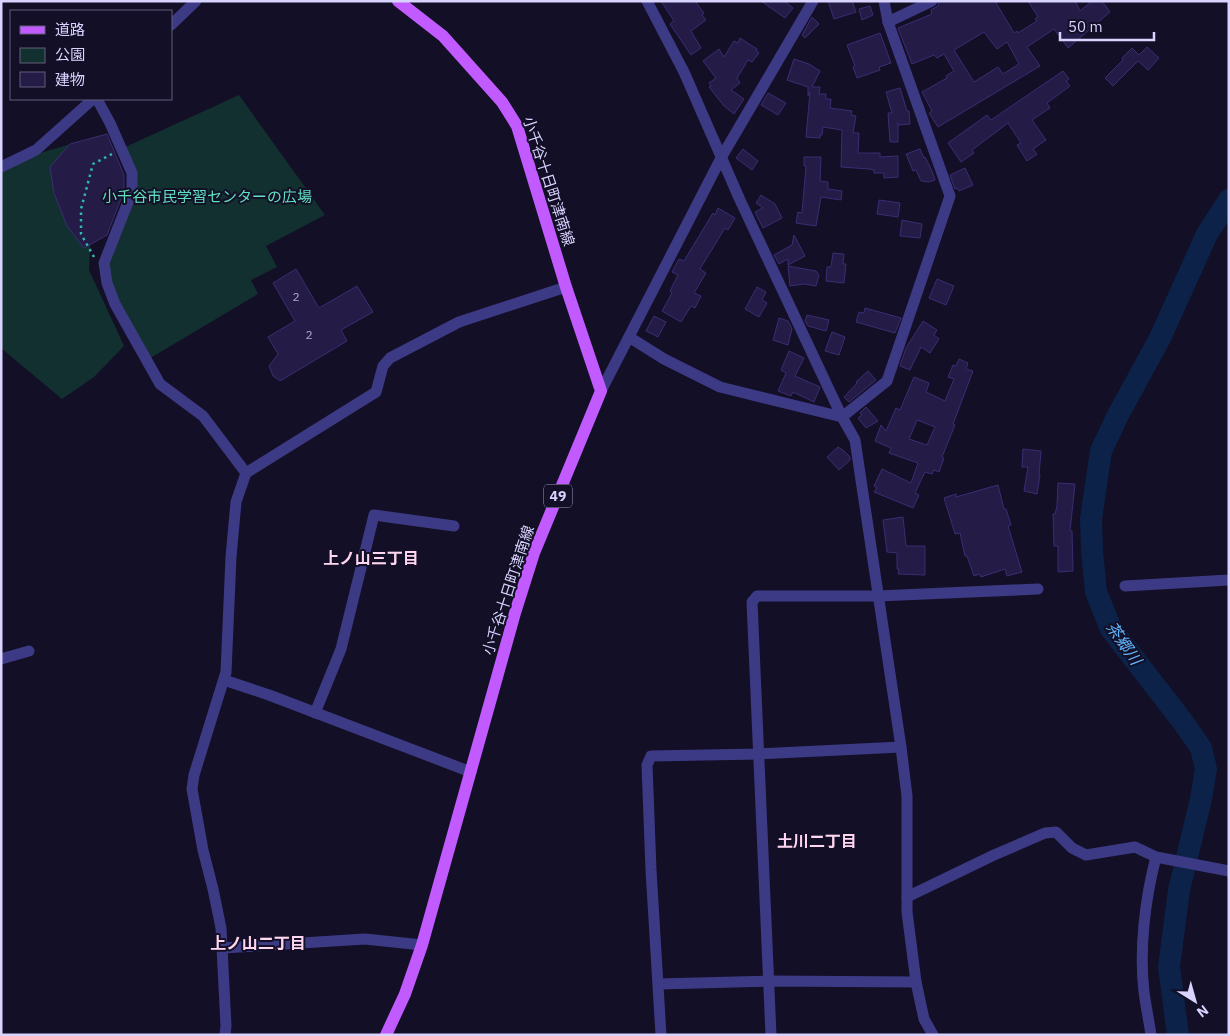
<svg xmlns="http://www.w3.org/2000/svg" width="1230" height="1036" font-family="'IBM Plex Sans','Noto Sans JP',sans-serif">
	<rect width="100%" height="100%" fill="#130f26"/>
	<g fill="#12302f">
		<path d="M239,95L325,215L266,246L277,267L251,280L258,294L147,360L105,275L132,173L121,149Z"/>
		<path d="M95,137L89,270L124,346L94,377L62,399L1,348V171L33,155Z"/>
	</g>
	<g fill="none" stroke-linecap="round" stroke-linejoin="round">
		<path stroke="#0c2248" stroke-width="22" d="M1178,1035L1169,967L1179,890L1201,799L1206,769L1201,748L1183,722L1111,629L1096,592L1092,550L1091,519L1101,451L1118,415L1160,338L1207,234L1229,200"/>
	</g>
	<g fill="#241b47" stroke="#3b2d73" fill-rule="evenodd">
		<path d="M661,1H695L704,13L702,15L706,20L691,31L701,48L691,55L670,24L674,21Z"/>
		<path d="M761,1H784L793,8L785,18Z"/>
		<path d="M828,1H852L856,12L834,19Z"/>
		<path d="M939,1H995L1014,33L1017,31L1018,33L1037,21L1035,19L1038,17L1028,1H1075L1080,11L1092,1H1102L1110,12L1068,48L1054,29L1027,47L1040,66L938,127L929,113L932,111L922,92L947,78L946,76L954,71L944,54L937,58L934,55L912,64L898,28L932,14L931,10L938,6ZM984,32L997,49L1007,42L1019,64L1003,74L998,67L974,82L954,50Z"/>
		<path d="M870,6L873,15L862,20L859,9Z"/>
		<path d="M812,17L819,24L805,38L802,35Z"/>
		<path d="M880,33L891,63L879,67L880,70L857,78L853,67L855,66L847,45Z"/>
		<path d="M740,38L757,49L756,51L759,53L752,62L748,60L737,78L740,83L731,90L744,99L734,114L724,106L709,87L711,86L709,83L716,78L703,61L719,49L724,57L734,41L738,43Z"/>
		<path d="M1147,47L1159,58L1148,70L1138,61L1113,86L1105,78L1123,60L1122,58L1132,48L1139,55Z"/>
		<path d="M794,59L809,64L820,71L812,87H820L819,94H826V99H831L830,108L852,111L851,115L856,116L853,133H859L858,153H880V157L898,156V177L884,178V173H874V170L869,169L841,167L842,130L823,127L822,135H820V138L806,137L810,92L808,96V87L787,80Z"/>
		<path d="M1063,71L1069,79L1066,81L1070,86L1047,103L1050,108L1032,120L1046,140L1033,149L1037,154L1027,161L1017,145L1021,143L1008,123L972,150L974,153L961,162L948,143L987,115L991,120Z"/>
		<path d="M900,88L907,111H909L910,124L899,125L898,123V142H890L888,113H892L886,92Z"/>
		<path d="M768,93L786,103L778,115L761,105Z"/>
		<path d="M107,134L124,175V191L107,235L84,248L67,226L54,193L50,167L70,144Z"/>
		<path d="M743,149L758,161L752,170L736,158Z"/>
		<path d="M920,149L924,158L925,157L932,171L935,180L929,182L921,181L916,170L913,171L906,154Z"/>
		<path d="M804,157H821L820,181L828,182V189L842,191L841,200L821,197L816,226L796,223L798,212L802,213L806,166H804Z"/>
		<path d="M965,168L973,185L959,191L957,188L955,189L950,175Z"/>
		<path d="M761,195L775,204L782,218L763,228L755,212L763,208L756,203Z"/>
		<path d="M879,200L900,203L898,217L877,214Z"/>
		<path d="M718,208L735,218L728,230L725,228L700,269L706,273L694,293L701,296L695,308L691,306L681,322L662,311L672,293L670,291L678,275L672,272L679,259L684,261L713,213L715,215Z"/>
		<path d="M902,220L922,224L920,238L900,236Z"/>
		<path d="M794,235L805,256L788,265V259L779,264L774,255L792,245Z"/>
		<path d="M833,253L844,254L843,264H846L844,283L826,281L827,267H831Z"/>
		<path d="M788,266L816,271L819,275L816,286L804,284L790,286Z"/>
		<path d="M296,269L319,308L357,286L373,312L341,330L347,341L280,381L273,376L269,366L278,354L268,337L295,321L273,283Z"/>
		<path d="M937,279L954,286L946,305L929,298Z"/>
		<path d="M757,287L766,292L762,300L767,303L759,317L745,309Z"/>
		<path d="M865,308L901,318L895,333L856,322L859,312L864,313Z"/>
		<path d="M807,315L829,320L826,331L808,326L805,321Z"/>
		<path d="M654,316L666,322L658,337L646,331Z"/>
		<path d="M779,318L788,321L792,329L788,345L773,340Z"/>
		<path d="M923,321L937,330L934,335L939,339L930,353L921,347L910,370L900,366L906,348Z"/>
		<path d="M832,332L845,337L839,355L825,351Z"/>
		<path d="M789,351L804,358L795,376L820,387L814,402L793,392L791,396L778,391L786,373L781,370Z"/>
		<path d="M959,359L968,363L966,369L973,371L953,424L955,425L942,457L944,458L939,472L934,470L932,474L925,472L915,493L919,495L913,508L874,492L877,488L874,486L882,469L911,483L918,463L889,453L891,448L875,441L881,425L886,431L896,408L900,410L914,377L929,383L926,392L945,401L954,379L948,377L953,365L956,366ZM917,420L935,427L927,445L909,439Z"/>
		<path d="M868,371L876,380L849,402L844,397L857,383L856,382Z"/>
		<path d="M866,407L878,421L866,428L858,418L862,415L860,413Z"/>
		<path d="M838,447L844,451L850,457V460L839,470L827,457Z"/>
		<path d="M1023,449L1041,451L1039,475H1040L1037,494L1024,491L1028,467H1022Z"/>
		<path d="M1058,483L1075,484L1070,531H1072L1073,571L1058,572V546H1054L1053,514H1055L1057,506Z"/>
		<path d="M998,485L1004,509H1006L1011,525L1008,526L1022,572L1007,576L1005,569L981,577L980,574L974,576L967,556H965L960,533L955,534L944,498L956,494V497Z"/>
		<path d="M903,517L906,546H925V575L898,574L899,569H897V553L887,552L883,520Z"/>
	</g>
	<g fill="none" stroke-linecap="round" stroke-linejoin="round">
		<path stroke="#2fb8b0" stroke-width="2.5" stroke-dasharray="2.5 4" stroke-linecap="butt" d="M94,257L81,234V209L93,164L112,154"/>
		<g stroke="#3d3a85" stroke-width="11">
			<path d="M647,1L684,72L740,200L842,417L855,440L901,747L907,796V912L916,982L924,1019L933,1035"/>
			<path d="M888,22L932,1"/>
			<path d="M171,25L196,1"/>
			<path d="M97,99L110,123L132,173V192L104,263L107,283L115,304L160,384L203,416L246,473"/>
			<path d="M1,167L36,150L93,99"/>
			<path d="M629,337L664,359L720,387L842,417"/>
			<path d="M601,391L721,158L813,1"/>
			<path d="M842,417L887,381L950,196L888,22L884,1"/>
			<path d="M1125,586L1229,580"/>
			<path d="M1,659L29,651"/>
			<path d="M224,680L269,695L471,772"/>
			<path d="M315,713L341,649L374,515L454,526"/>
			<path d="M907,897L994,855L1045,833L1056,832L1072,848L1086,855L1135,847L1156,857L1229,871"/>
			<path d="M223,948L365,939L422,945"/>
			<path d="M659,984L769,981L916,982"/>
			<path d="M225,1035L226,1026L221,928L213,889L203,850L192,789L194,775L226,672L231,557L236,502L246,473L376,392L383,366L390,358L459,322L566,287"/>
			<path d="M661,1035L651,870L647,765L651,756L759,754L901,747"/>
			<path d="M771,1035L752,602L757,596H878L1038,589"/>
			<path d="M1151,1035C1149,1021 1146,1007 1144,992C1139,950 1145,899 1156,857"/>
		</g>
		<path stroke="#c25bff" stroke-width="12" d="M386,1035L405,994L422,945L515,613L534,553L601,391L566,287L517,126L502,102L443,36L398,1"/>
	</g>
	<g text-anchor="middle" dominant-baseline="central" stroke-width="4" stroke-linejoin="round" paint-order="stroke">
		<g font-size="12" fill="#aca6d1">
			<text x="296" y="296">2</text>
			<text x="309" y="334">2</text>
		</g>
		<rect fill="#130f26" stroke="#9e99be" stroke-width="1" x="544" y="484.5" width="28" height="23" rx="4"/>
		<g font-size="14" font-weight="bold" fill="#d9d4ff">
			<text x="558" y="496">49</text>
		</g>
		<g font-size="15" fill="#d9d4ff" stroke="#130f26">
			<text transform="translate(549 181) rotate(72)">小千谷十日町津南線</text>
			<text transform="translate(508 590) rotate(-72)">小千谷十日町津南線</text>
		</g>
		<g font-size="15" fill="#5fe0c0" stroke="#130f26">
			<text x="207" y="196">小千谷市民学習センターの広場</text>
		</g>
		<g font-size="16" font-weight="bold" fill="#ffd6f0" stroke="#130f26">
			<text x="371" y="558">上ノ山三丁目</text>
			<text x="817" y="841">土川二丁目</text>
			<text x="258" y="943">上ノ山二丁目</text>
		</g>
		<g font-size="16" font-style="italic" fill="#62b6ff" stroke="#130f26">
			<text transform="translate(1124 643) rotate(55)">茶郷川</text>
		</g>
	</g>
	<rect width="1230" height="1036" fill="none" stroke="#d9d4ff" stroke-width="5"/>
	<rect x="10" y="10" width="162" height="90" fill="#130f26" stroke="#625e7d"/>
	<rect x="20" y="26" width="25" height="8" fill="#c25bff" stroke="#625e7d"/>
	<text x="55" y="35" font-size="15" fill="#d9d4ff">道路</text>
	<rect x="20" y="48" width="25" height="15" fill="#12302f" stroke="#625e7d"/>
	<text x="55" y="60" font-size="15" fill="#d9d4ff">公園</text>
	<rect x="20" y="72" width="25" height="15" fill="#241b47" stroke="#625e7d"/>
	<text x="55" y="85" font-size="15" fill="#d9d4ff">建物</text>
	<g transform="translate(1195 1001) rotate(143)" stroke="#130f26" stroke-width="4" paint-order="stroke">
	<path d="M0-4L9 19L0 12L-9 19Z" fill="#d9d4ff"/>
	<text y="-8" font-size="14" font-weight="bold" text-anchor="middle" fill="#d9d4ff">N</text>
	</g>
	<path d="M1060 32v8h94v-8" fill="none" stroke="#d9d4ff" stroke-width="2.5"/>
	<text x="1068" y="32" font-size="15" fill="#d9d4ff" stroke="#130f26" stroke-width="4" paint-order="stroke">50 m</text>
</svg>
